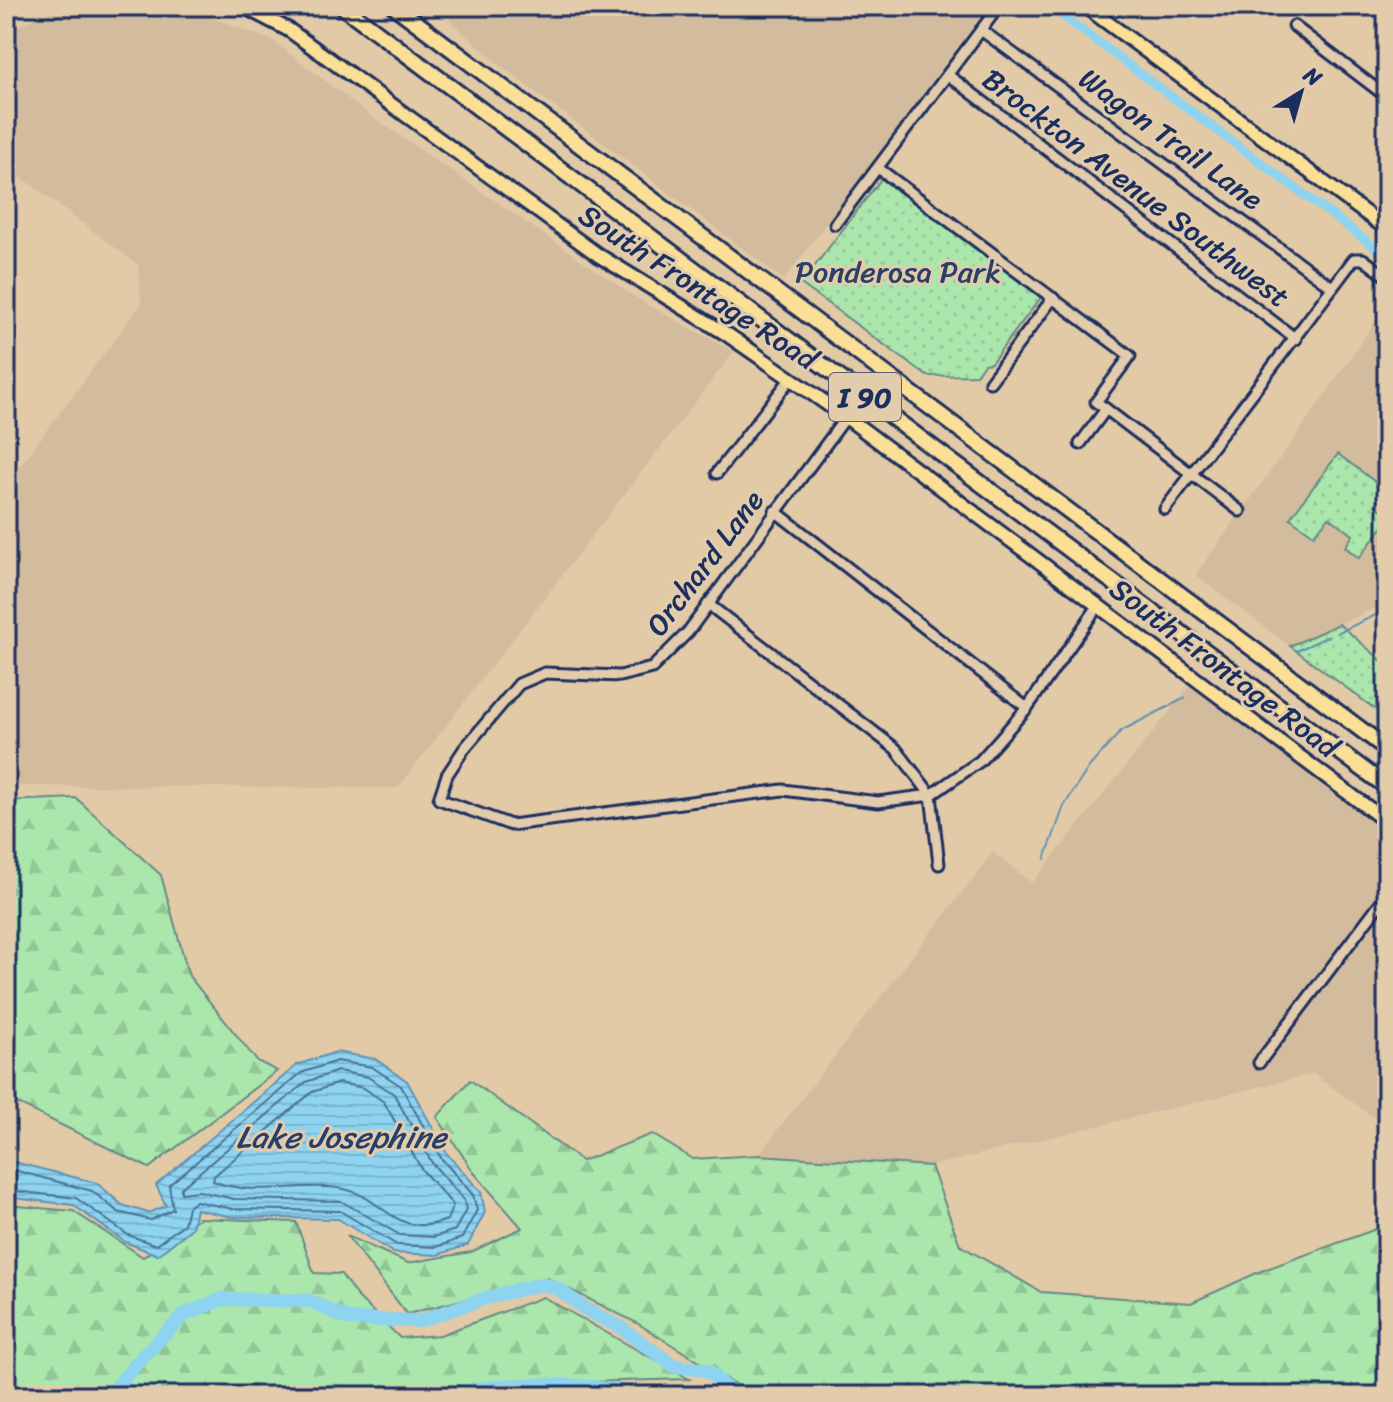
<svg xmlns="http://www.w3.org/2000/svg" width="1393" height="1402" font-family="Sriracha,sans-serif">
	<defs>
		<pattern id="forest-firs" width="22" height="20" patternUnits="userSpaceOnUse" patternTransform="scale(2)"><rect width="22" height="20" fill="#abe6ac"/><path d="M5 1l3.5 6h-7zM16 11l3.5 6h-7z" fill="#93c696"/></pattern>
		<pattern id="park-dots" width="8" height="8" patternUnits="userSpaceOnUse" patternTransform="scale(2)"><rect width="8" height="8" fill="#abe6ac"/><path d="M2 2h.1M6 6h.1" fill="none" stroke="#93c696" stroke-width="1.8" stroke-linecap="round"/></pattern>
		<pattern id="water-rules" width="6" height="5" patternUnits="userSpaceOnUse" patternTransform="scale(2)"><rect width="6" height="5" fill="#8ed3ef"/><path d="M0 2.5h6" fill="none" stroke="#7ab5cf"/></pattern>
	</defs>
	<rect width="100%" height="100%" fill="#e3caa7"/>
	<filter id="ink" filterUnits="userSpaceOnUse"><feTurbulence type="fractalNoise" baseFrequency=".0125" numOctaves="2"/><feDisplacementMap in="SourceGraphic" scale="16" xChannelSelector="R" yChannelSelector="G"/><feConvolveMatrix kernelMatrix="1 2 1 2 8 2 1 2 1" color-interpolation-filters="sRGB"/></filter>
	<g filter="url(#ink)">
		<g fill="#d3bc9d">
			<path d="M83,6H179L272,40L367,113L641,301L734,352L398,788L6,786V485L141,304L138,265L6,166V31L57,9Z"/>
			<path d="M434,6H989L784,280L497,63Z"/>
			<path d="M1387,304V603L1290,646L1195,575L1302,428Z"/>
			<path d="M1190,686L1387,833V1127L1313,1074L931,1166L758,1155L993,852L1032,883Z"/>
		</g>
		<g fill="url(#forest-firs)" stroke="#638a85" stroke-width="2">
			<path d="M76,798L161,875L189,976L257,1061L277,1071L149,1168L6,1098V801Z"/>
			<path d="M470,1080L582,1161L652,1134L693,1159L758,1155L931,1166L960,1245L1041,1292L1191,1303L1261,1271L1387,1225V1396H754L637,1323L547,1278L407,1314L347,1236L408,1263L471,1252L522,1228L475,1174L437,1117Z"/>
			<path d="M6,1205L73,1211L143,1257L199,1218L296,1222L314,1273L341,1274L356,1295L400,1338L440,1335L543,1297L689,1379L450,1386L427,1396H6Z"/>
		</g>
		<g fill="url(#park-dots)" stroke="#638a85" stroke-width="2">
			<path d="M882,178L1042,296L991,363L984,364L976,375L927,376L801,284Z"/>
			<path d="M1338,454L1386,490L1375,505L1387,514V521L1359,558L1345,547L1353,535L1329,517L1314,535L1290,518Z"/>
			<path d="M1339,624L1387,665V718L1290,646Z"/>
		</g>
		<path fill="url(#water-rules)" stroke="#6091b5" stroke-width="2" d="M336,1052L375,1059L407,1081L447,1154L481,1192L485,1212L468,1245L437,1255L394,1253L338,1219L232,1217L196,1209L192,1228L158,1255L125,1242L73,1205L6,1197V1160L97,1183L122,1205L148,1213L166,1206L156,1185L297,1065Z"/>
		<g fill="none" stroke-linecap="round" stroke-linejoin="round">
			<g stroke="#497198" stroke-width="2">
				<path d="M338,1071L368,1077L394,1094L432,1163L464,1200L466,1210L455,1230L434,1237L400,1235L341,1201L234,1199L199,1191L181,1193V1188L306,1082Z"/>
				<path d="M339,1083L364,1088L384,1102L422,1170L453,1205L447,1220C395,1240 384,1197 344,1189C302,1181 254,1198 213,1181L214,1176L312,1092Z"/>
				<path d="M6,1168L92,1191L118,1212L151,1220L173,1209L169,1185L301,1073L337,1061L372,1067L401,1086L441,1158L473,1195L477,1210L462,1238L436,1247L397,1245L340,1211L233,1209L196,1201L188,1207L184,1224L156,1245L128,1235L76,1198L6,1190"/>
			</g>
			<g stroke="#6091b5" stroke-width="2">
				<path d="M1337,633L1387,610"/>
				<path d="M1296,651L1329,636"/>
				<path d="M1045,859L1064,806L1089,767L1121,731L1185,698"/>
			</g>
			<path stroke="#8ed3ef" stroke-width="9" d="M1049,6L1387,256"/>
			<g stroke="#8ed3ef" stroke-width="14">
				<path d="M109,1396L143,1356L184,1315L222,1299L310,1301L348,1319L419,1321L486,1298L542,1284L558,1289L587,1310L620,1327L674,1366L707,1370L735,1396"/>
				<path d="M448,1396C504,1378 592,1384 649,1396"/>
			</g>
			<defs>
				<g id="minor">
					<path d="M1294,26L1387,97"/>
					<path d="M981,30L1332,287"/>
					<path d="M948,75L1296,339"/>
					<path d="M878,168L1130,356L1096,402L1106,409L1080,444"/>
					<path d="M835,224L999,6"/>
					<path d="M990,382L1053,298"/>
					<path d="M1106,409L1240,511"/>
					<path d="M846,417L688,632L652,668L620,676L545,673L519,684L464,749L447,775L439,799L511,825L783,790L878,802L931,795L980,761L1027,708L1098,606"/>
					<path d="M717,473L791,378"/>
					<path d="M1165,509L1354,259H1363L1387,277"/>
					<path d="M775,511L1027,708"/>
					<path d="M708,604L896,749L931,795L939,864"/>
					<path d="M1259,1063L1387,894"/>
				</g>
				<g id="major">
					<path d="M243,6L289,30L598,255L728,335L846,417L1387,822"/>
					<path d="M1085,6L1387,229"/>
				</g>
				<g id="highway">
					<path d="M342,6L1387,787"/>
					<path d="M394,6L1387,749"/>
				</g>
			</defs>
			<use href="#minor" stroke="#1b2f5e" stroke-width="15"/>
			<use href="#major" stroke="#1b2f5e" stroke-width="18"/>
			<use href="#highway" stroke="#1b2f5e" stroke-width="20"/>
			<use href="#minor" stroke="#e3ccac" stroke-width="9"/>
			<use href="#major" stroke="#fbdf96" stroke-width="12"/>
			<use href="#highway" stroke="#fbdf96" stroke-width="14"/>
		</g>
	</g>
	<g text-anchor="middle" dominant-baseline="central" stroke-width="6" stroke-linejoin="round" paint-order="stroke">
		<rect fill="#e3ccac" stroke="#575e75" stroke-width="2" x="829" y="373" width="72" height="48" rx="6"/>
		<g font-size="28" font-weight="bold" fill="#1b2f5e">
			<text x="865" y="397">I 90</text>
		</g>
		<g font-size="30" fill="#1b2f5e" stroke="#e3ccac">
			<text transform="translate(1171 139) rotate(36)">Wagon Trail Lane</text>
			<text transform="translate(1136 188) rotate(37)">Brockton Avenue Southwest</text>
			<text transform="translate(698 287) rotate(33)">South Frontage Road</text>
			<text transform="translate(705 563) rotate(-53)">Orchard Lane</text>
			<text transform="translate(1224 668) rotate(37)">South Frontage Road</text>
		</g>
		<g font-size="30" fill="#294166" stroke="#e3ccac">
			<text x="898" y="272">Ponderosa Park</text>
		</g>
		<g font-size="32" font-style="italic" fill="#263f6c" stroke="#e3ccac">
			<text x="341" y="1137">Lake Josephine</text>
		</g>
	</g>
	<rect width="1393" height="1402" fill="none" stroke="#e3ccac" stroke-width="32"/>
	<rect x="16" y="16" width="1361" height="1370" fill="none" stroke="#1b2f5e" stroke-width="3" filter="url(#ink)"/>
	<g transform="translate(1301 92) rotate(37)" stroke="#e3ccac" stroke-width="6" paint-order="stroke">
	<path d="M0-6L14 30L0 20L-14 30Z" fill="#1b2f5e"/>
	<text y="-12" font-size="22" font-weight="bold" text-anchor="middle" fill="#1b2f5e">N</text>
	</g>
</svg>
